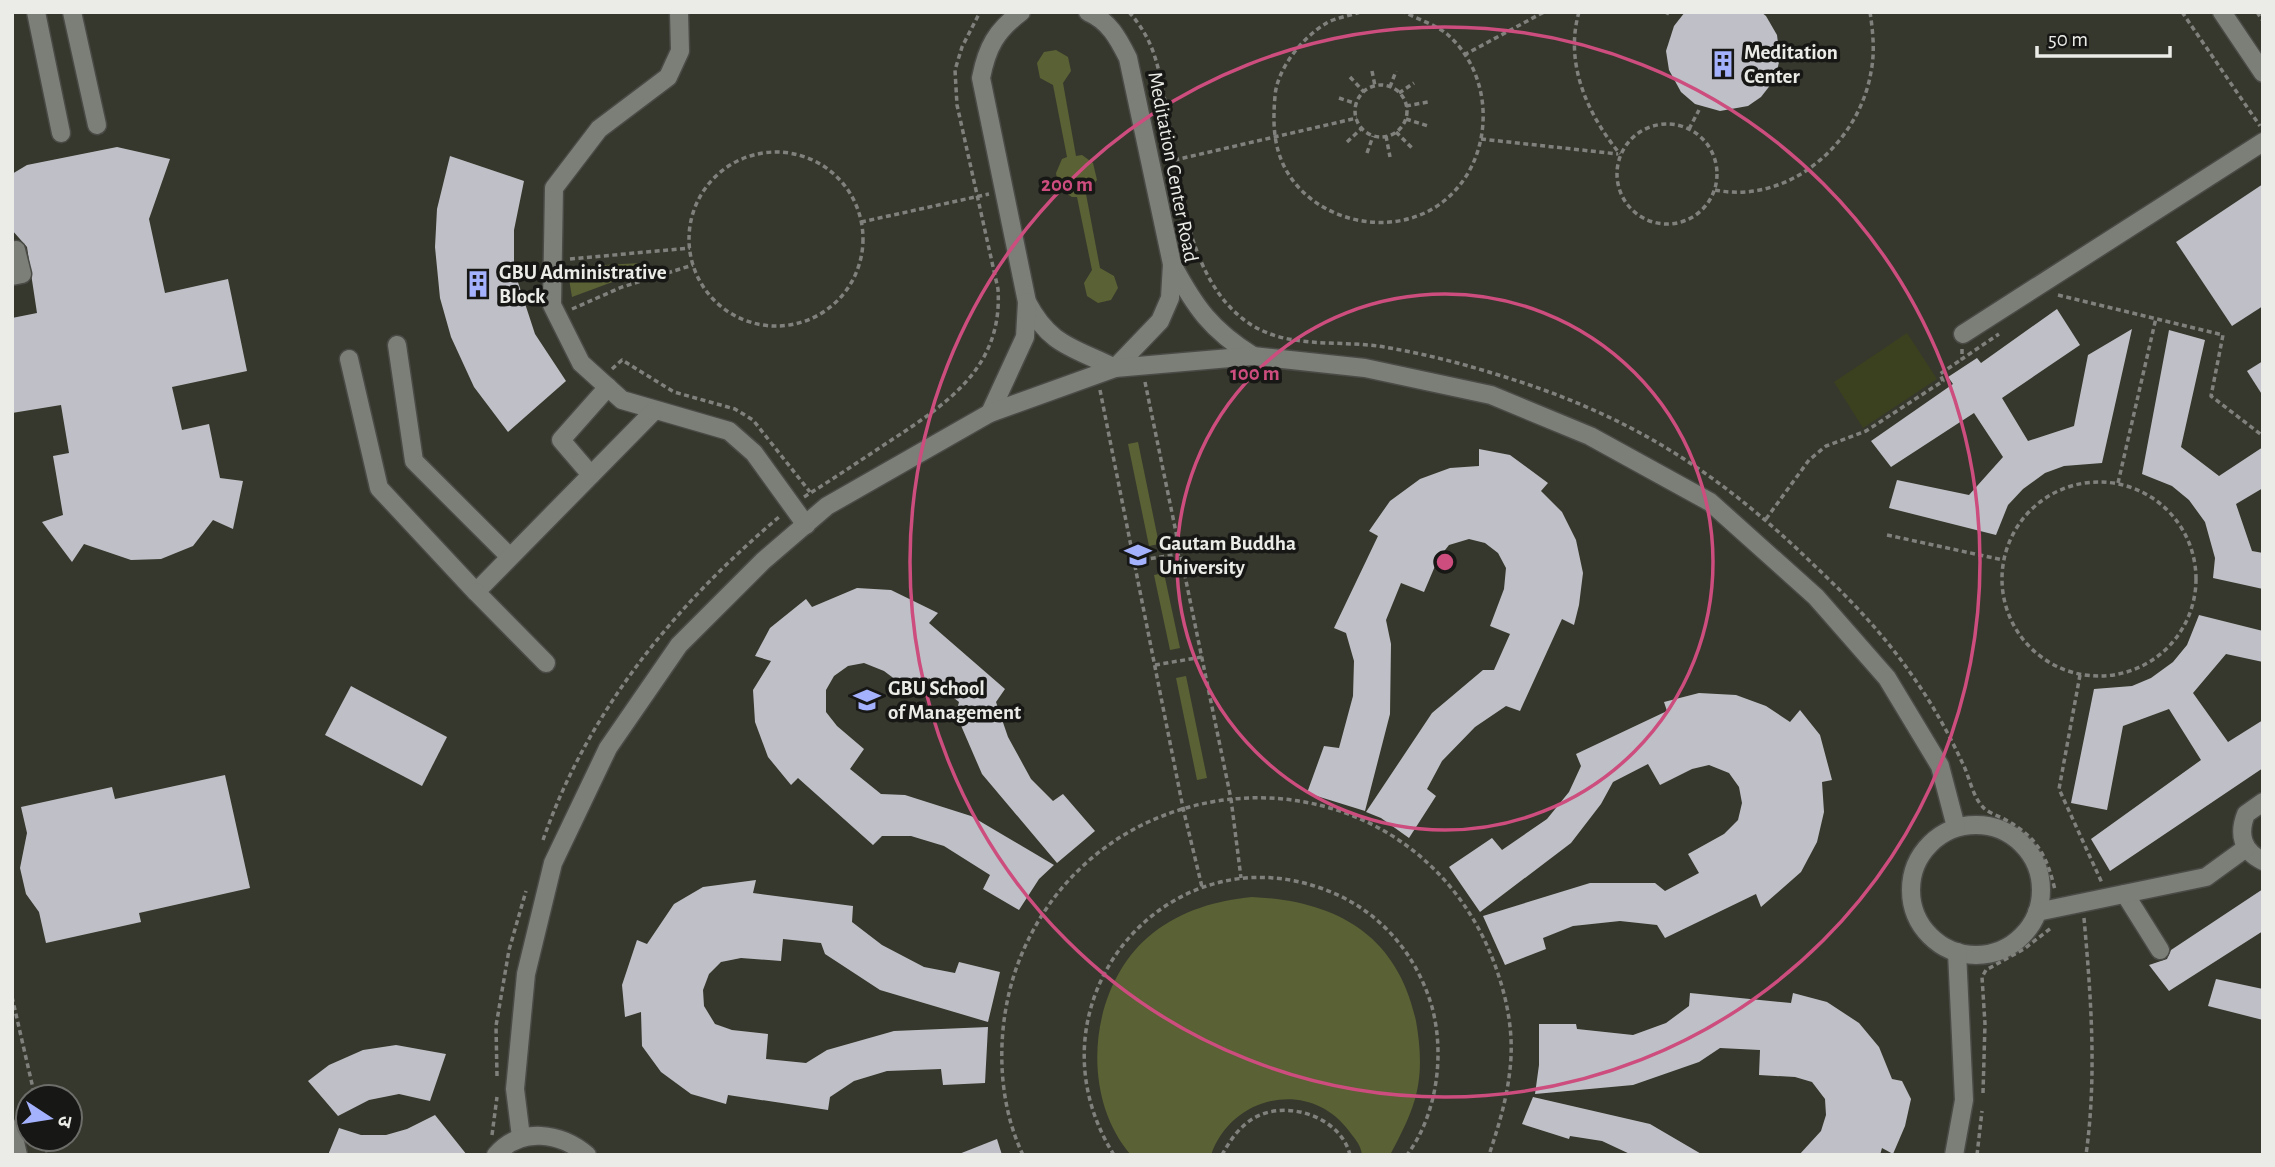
<svg xmlns="http://www.w3.org/2000/svg" width="2275" height="1167" font-family="'Alegreya Sans','Noto Sans Devanagari',sans-serif">
	<rect width="100%" height="100%" fill="#2f302b"/>
	<path fill="#36382d" fill-rule="evenodd" d="M12,12H2263V1155H12ZM28,1097H70V1139H28Z"/>
	<path fill="#3b401f" d="M1907,333L1937,379L1863,428L1834,382Z"/>
	<g fill="#5a6134">
		<path d="M1056,50L1068,57L1071,71L1063,83L1076,156L1082,155L1093,163L1097,180L1086,194L1100,268L1114,276L1118,288L1111,300L1098,303L1087,296L1084,283L1092,270L1077,197H1072L1058,188L1056,173L1062,159L1067,157L1053,85L1040,78L1037,63L1044,52Z"/>
		<path d="M641,263L642,271L572,297L567,267Z"/>
		<path d="M1138,442L1159,544L1149,546L1128,444Z"/>
		<path d="M1164,573L1180,648L1170,650L1154,575Z"/>
		<path d="M1186,676L1207,778L1197,780L1176,678Z"/>
		<path d="M1252,897C1336,901 1397,934 1416,1021C1420,1044 1422,1068 1417,1091C1412,1114 1401,1134 1390,1155H1362C1361,1145 1355,1139 1349,1131C1310,1078 1232,1095 1211,1155H1131C1078,1094 1089,983 1153,933C1183,910 1215,901 1252,897Z"/>
	</g>
	<g fill="#bfc0c7">
		<path d="M1685,12H1761L1766,16L1777,35L1780,58L1775,79L1761,97L1748,106L1720,111L1695,104L1681,92L1669,70L1666,51L1674,26Z"/>
		<path d="M117,147L170,159L149,219L165,293L228,279L247,371L172,387L182,430L209,424L220,478L243,481L233,529L213,520L193,546L161,559L131,560L84,544L72,562L42,522L63,515L53,456L69,453L61,405L12,413V318L37,313L27,247L12,230V174L27,165Z"/>
		<path d="M450,156L524,181L514,230V270L535,334L566,381L508,432L474,387L451,337L440,298L435,247L437,209Z"/>
		<path d="M2263,184V306L2232,326L2176,242Z"/>
		<path d="M2057,309L2080,345L2002,398L2028,441L2074,426L2088,355L2132,329L2102,463L2064,466L2045,473L2023,489L2008,505L1996,535L1889,508L1897,480L1969,495L2003,457L1974,413L1891,467L1871,441L1953,384L1948,377L1977,358L1981,363Z"/>
		<path d="M2169,330L2205,340L2181,447L2219,476L2263,447V488L2236,504L2252,551L2263,553V589L2213,578L2215,558L2205,522L2189,500L2172,486L2142,474Z"/>
		<path d="M2263,361V396L2247,371Z"/>
		<path d="M1479,449L1510,455L1548,483L1541,491L1562,512L1576,540L1583,573L1579,605L1574,625L1562,619L1520,711L1506,706L1475,727L1442,761L1427,789L1436,796L1409,838L1381,818L1366,812L1432,713L1483,670H1494L1510,634L1490,626L1504,589L1506,568L1498,553L1485,543L1469,539L1449,545L1438,559L1424,592L1401,583L1386,620L1391,644L1390,714L1365,811L1307,793L1324,746L1339,748L1353,696L1354,661L1346,633L1334,628L1378,536L1369,531L1390,501L1420,479L1450,468L1479,466Z"/>
		<path d="M857,588L891,590L938,613L929,623L1005,689L996,702L1008,737L1031,779L1053,801L1063,794L1095,831L1057,863L982,774L956,714L959,702L929,678L916,695L884,671L864,663L848,666L834,676L826,690V712L837,726L864,749L850,769L881,794L905,795L971,816L1054,865L1039,879L1019,910L983,889L990,875L944,846L911,836H882L873,845L798,778L791,785L768,757L755,722L753,690L771,661L755,656L770,628L806,599L812,607Z"/>
		<path d="M2199,615L2263,631V662L2226,654L2193,693L2228,742L2263,720V768L2110,871L2091,839L2201,760L2169,709L2123,726L2107,810L2071,803L2094,689L2132,686L2151,678L2173,662L2187,645Z"/>
		<path d="M351,686L447,737L422,786L325,735Z"/>
		<path d="M1699,693L1736,695L1766,706L1790,722L1800,710L1820,735L1832,780L1822,782L1824,812L1817,842L1801,872L1761,907L1756,894L1665,938L1657,925L1620,921L1573,926L1543,938L1546,949L1505,965L1483,916L1590,883H1655L1665,891L1699,873L1688,854L1724,834L1738,820L1742,803L1739,787L1729,773L1709,765L1692,769L1660,785L1648,764L1613,782L1601,804L1571,843L1480,912L1449,867L1492,838L1502,850L1547,819L1569,792L1581,766L1576,754L1667,711L1664,702Z"/>
		<path d="M225,775L250,888L139,913L141,922L46,943L39,912L26,894L20,868L27,833L21,807L112,787L115,799Z"/>
		<path d="M756,880L753,893L853,906L852,922L882,945L924,967L955,973L959,962L1000,972L988,1022L880,990L825,954L821,943L783,939L781,961L741,958L721,962L709,974L703,990L704,1006L715,1024L732,1030L768,1034L766,1059L806,1063L827,1050L894,1031L988,1027L985,1083L943,1085L941,1069L887,1071L854,1081L830,1097L828,1110L728,1095L726,1104L691,1094L661,1072L642,1046L641,1012L625,1017L622,985L637,940L647,944L674,904L703,887Z"/>
		<path d="M2263,889V931L2169,991L2149,965L2167,959L2171,950Z"/>
		<path d="M2216,979L2263,989V1020L2208,1006Z"/>
		<path d="M1690,993L1791,1003L1793,993L1827,1002L1859,1023L1879,1047L1892,1079L1902,1081L1911,1099L1905,1126L1893,1154L1882,1148L1880,1155H1799L1821,1131L1826,1115L1825,1099L1812,1082L1795,1077L1759,1075L1760,1050L1720,1048L1699,1062L1633,1085L1535,1094L1539,1065V1024H1576L1577,1029L1633,1035L1666,1023L1689,1006Z"/>
		<path d="M396,1045L446,1054L430,1101L399,1094L369,1100L338,1116L308,1081L329,1065L363,1050Z"/>
		<path d="M1533,1097L1650,1124L1703,1155H1632L1602,1141L1570,1136L1569,1139L1522,1124Z"/>
		<path d="M435,1115L467,1155H328L339,1128L361,1135H386L407,1129Z"/>
		<path d="M997,1139L1002,1155H959V1154Z"/>
	</g>
	<g fill="none" stroke-linecap="round" stroke-linejoin="round">
		<defs>
			<g id="minor">
				<path d="M36,12L61,133"/>
				<path d="M72,12L97,125"/>
				<path d="M679,12L680,51L668,77L599,129L554,188L552,305L581,363L622,400L729,431L754,453L806,525"/>
				<path d="M1021,12C996,31 987,47 981,78L1027,302C1050,346 1073,347 1115,368"/>
				<path d="M1088,12C1109,21 1118,38 1128,58L1172,264L1170,298L1160,321L1115,368"/>
				<path d="M2222,12L2263,73"/>
				<path d="M12,251L16,250L22,274L12,276"/>
				<path d="M1172,264C1195,307 1211,330 1253,356"/>
				<path d="M1963,334L2263,142"/>
				<path d="M397,345L414,461L510,557"/>
				<path d="M349,359L379,488L476,592L654,411"/>
				<path d="M990,413L1025,337L1027,302"/>
				<path d="M591,475L561,440L608,387"/>
				<path d="M476,592L546,663"/>
				<path d="M2263,802L2246,814C2238,834 2242,851 2263,861"/>
				<circle cx="1976" cy="890" r="65"/>
				<path d="M2125,894L2160,950"/>
				<path d="M2037,912L2206,877L2246,848"/>
				<path d="M12,1129L18,1155"/>
				<path d="M521,1137L515,1089L526,974L553,863L608,748L679,645L763,561L827,506L990,413L1115,368L1253,356L1365,368L1491,395L1590,436L1710,502L1816,597L1887,678L1940,766L1956,827"/>
				<path d="M496,1155C521,1126 561,1133 587,1155"/>
				<path d="M1954,1155L1964,1100L1957,952"/>
			</g>
		</defs>
		<use href="#minor" stroke="#4a4b46" stroke-width="21"/>
		<g stroke="#80817d" stroke-width="3.5" stroke-dasharray="5 3.5" stroke-linecap="butt">
			<path d="M1129,12C1154,40 1158,65 1165,101C1179,171 1183,272 1243,319C1284,351 1336,339 1384,347C1420,353 1457,362 1492,373C1627,413 1717,470 1817,568C1851,600 1882,633 1909,671C1930,700 1947,730 1962,762C1969,775 1972,795 1982,806C1986,812 1999,816 2006,820C2037,837 2047,856 2055,890"/>
			<path d="M1360,12C1349,16 1334,18 1325,24C1302,38 1277,69 1275,96C1273,120 1273,142 1283,164C1308,218 1383,239 1434,208C1494,171 1500,80 1447,34C1436,25 1417,19 1404,12"/>
			<path d="M1579,12C1564,64 1588,115 1620,154"/>
			<path d="M1665,12L1669,14"/>
			<path d="M2182,12L2260,126"/>
			<path d="M2257,12L2263,21"/>
			<path d="M1464,55L1544,12"/>
			<path d="M1372,71L1375,86"/>
			<path d="M1350,77L1364,92"/>
			<circle cx="1381" cy="111" r="26"/>
			<path d="M1390,87L1396,71"/>
			<path d="M1399,93L1414,83"/>
			<path d="M1339,98L1357,104"/>
			<path d="M1406,106L1428,102"/>
			<path d="M1406,119L1428,126"/>
			<circle cx="1667" cy="174" r="50"/>
			<path d="M1689,129L1699,110"/>
			<path d="M1396,132L1413,149"/>
			<path d="M1386,136L1390,157"/>
			<path d="M1481,139L1618,154"/>
			<path d="M1347,142L1362,128"/>
			<circle cx="776" cy="239" r="87"/>
			<path d="M1367,153L1373,136"/>
			<path d="M1166,162L1357,118"/>
			<path d="M1715,190C1789,205 1859,143 1871,72C1875,52 1873,32 1870,12"/>
			<path d="M861,222L989,194"/>
			<path d="M570,259L690,248"/>
			<path d="M2058,295L2223,335L2211,396L2263,436"/>
			<path d="M572,309L622,287L693,265"/>
			<path d="M1962,349V359L1999,334"/>
			<path d="M612,369L622,360L674,392L735,409L753,420L810,492"/>
			<path d="M1145,382L1231,799L1241,878"/>
			<path d="M1100,390L1183,808L1202,887"/>
			<circle cx="2099" cy="579" r="97"/>
			<path d="M2118,483L2156,318"/>
			<path d="M804,497C833,479 861,460 890,441C948,403 1003,367 998,289L957,105L955,70L962,47L980,12"/>
			<path d="M1766,519L1809,460L1826,446L1866,431L1943,381L1940,374L1962,359"/>
			<path d="M1887,535L2003,560"/>
			<path d="M1134,561L1180,554"/>
			<path d="M1155,665L1202,657"/>
			<path d="M2080,675L2059,789L2102,883"/>
			<path d="M543,840C588,711 675,605 779,517"/>
			<path d="M2084,918C2091,997 2097,1076 2086,1155"/>
			<path d="M12,997L35,1097"/>
			<path d="M497,1076L496,1026L509,950L526,891"/>
			<path d="M1983,1093L1985,1024L1982,977L1986,970L2024,949L2051,928"/>
			<path d="M492,1135L497,1097"/>
			<path d="M44,1139L48,1155"/>
			<path d="M1023,1155C996,1099 996,1027 1016,969C1091,757 1384,736 1484,939C1501,975 1513,1017 1511,1057C1509,1092 1500,1122 1489,1155"/>
			<path d="M1114,1155C1017,1001 1174,818 1340,896C1386,918 1418,959 1432,1007C1445,1055 1437,1115 1407,1155"/>
			<path d="M1222,1155C1230,1140 1240,1126 1254,1118C1287,1099 1341,1117 1350,1155"/>
			<path d="M1977,1155L1982,1111"/>
		</g>
		<use href="#minor" stroke="#7c7e78" stroke-width="18"/>
	</g>
	<g fill="none" stroke="#cc4d7e" stroke-width="3.5">
		<circle cx="1445" cy="562" r="268"/>
		<circle cx="1445" cy="562" r="535"/>
	</g>
	<defs>
		<symbol id="building-bare" viewBox="-9 -9 18 18"><path d="M-4-6H4V6H1V3H-1V6H-4ZM-2.5-4.3h1.7v1.8h-1.7ZM.8-4.3h1.7v1.8H.8ZM-2.5-1h1.7V.8h-1.7ZM.8-1h1.7V.8H.8Z" fill="#a4b1fc" stroke="#171715" stroke-width="2.5" paint-order="stroke"/></symbol>
		<symbol id="university-bare" viewBox="-9 -9 18 18"><path d="M0-5L7-2L0 1L-7-2ZM-4 1L0 2.5L4 1V4Q0 6-4 4Z" fill="#a4b1fc" stroke="#171715" stroke-width="2.5" paint-order="stroke"/></symbol>
		<symbol id="school-bare" viewBox="-9 -9 18 18"><path d="M0-5L7-2L0 1L-7-2ZM-4 1L0 2.5L4 1V4Q0 6-4 4Z" fill="#a4b1fc" stroke="#171715" stroke-width="2.5" paint-order="stroke"/></symbol>
	</defs>
	<g fill-rule="evenodd">
		<use href="#building-bare" x="1704" y="45" width="38" height="38"/>
		<use href="#building-bare" x="459" y="265" width="38" height="38"/>
		<use href="#university-bare" x="1119" y="536" width="38" height="38"/>
		<use href="#school-bare" x="848" y="681" width="38" height="38"/>
	</g>
	<g text-anchor="middle" dominant-baseline="central" stroke-width="7" stroke-linejoin="round" paint-order="stroke">
		<g font-size="21" font-weight="bold" fill="#ebece8" stroke="#171715" text-anchor="start">
			<text x="1744" y="52">Meditation<tspan x="1744" dy="24">Center</tspan></text>
			<text x="499" y="272">GBU Administrative<tspan x="499" dy="24">Block</tspan></text>
			<text x="1159" y="543">Gautam Buddha<tspan x="1159" dy="24">University</tspan></text>
			<text x="888" y="688">GBU School<tspan x="888" dy="24">of Management</tspan></text>
		</g>
		<g font-size="21" fill="#ebece8" stroke="#171715">
			<text transform="translate(1173 167) rotate(79)">Meditation Center Road</text>
		</g>
	</g>
	<circle cx="1445" cy="562" r="10" fill="#cc4d7e" stroke="#171715" stroke-width="3.5"/>
	<g font-size="21" text-anchor="middle" font-weight="bold" fill="#cc4d7e" stroke="#171715" stroke-width="7" stroke-linejoin="round" paint-order="stroke">
		<text x="1067" y="191">200 m</text>
		<text x="1255" y="380">100 m</text>
	</g>
	<rect width="2275" height="1167" fill="none" stroke="#ebece8" stroke-width="28"/>
	<g transform="translate(49 1118) rotate(102)"><circle r="33" fill="#171715" stroke="#6c6c69" stroke-width="2"/>
	<path d="M0-5L12 26L0 18L-12 26Z" fill="#a4b1fc"/>
	<text y="-10" font-size="19" font-weight="bold" text-anchor="middle" fill="#ebece8">उ</text>
	</g>
	<path d="M2037 46v10h133v-10" fill="none" stroke="#ebece8" stroke-width="3.5"/>
	<text x="2048" y="46" font-size="21" fill="#ebece8" stroke="#171715" stroke-width="5" paint-order="stroke">50 m</text>
</svg>
